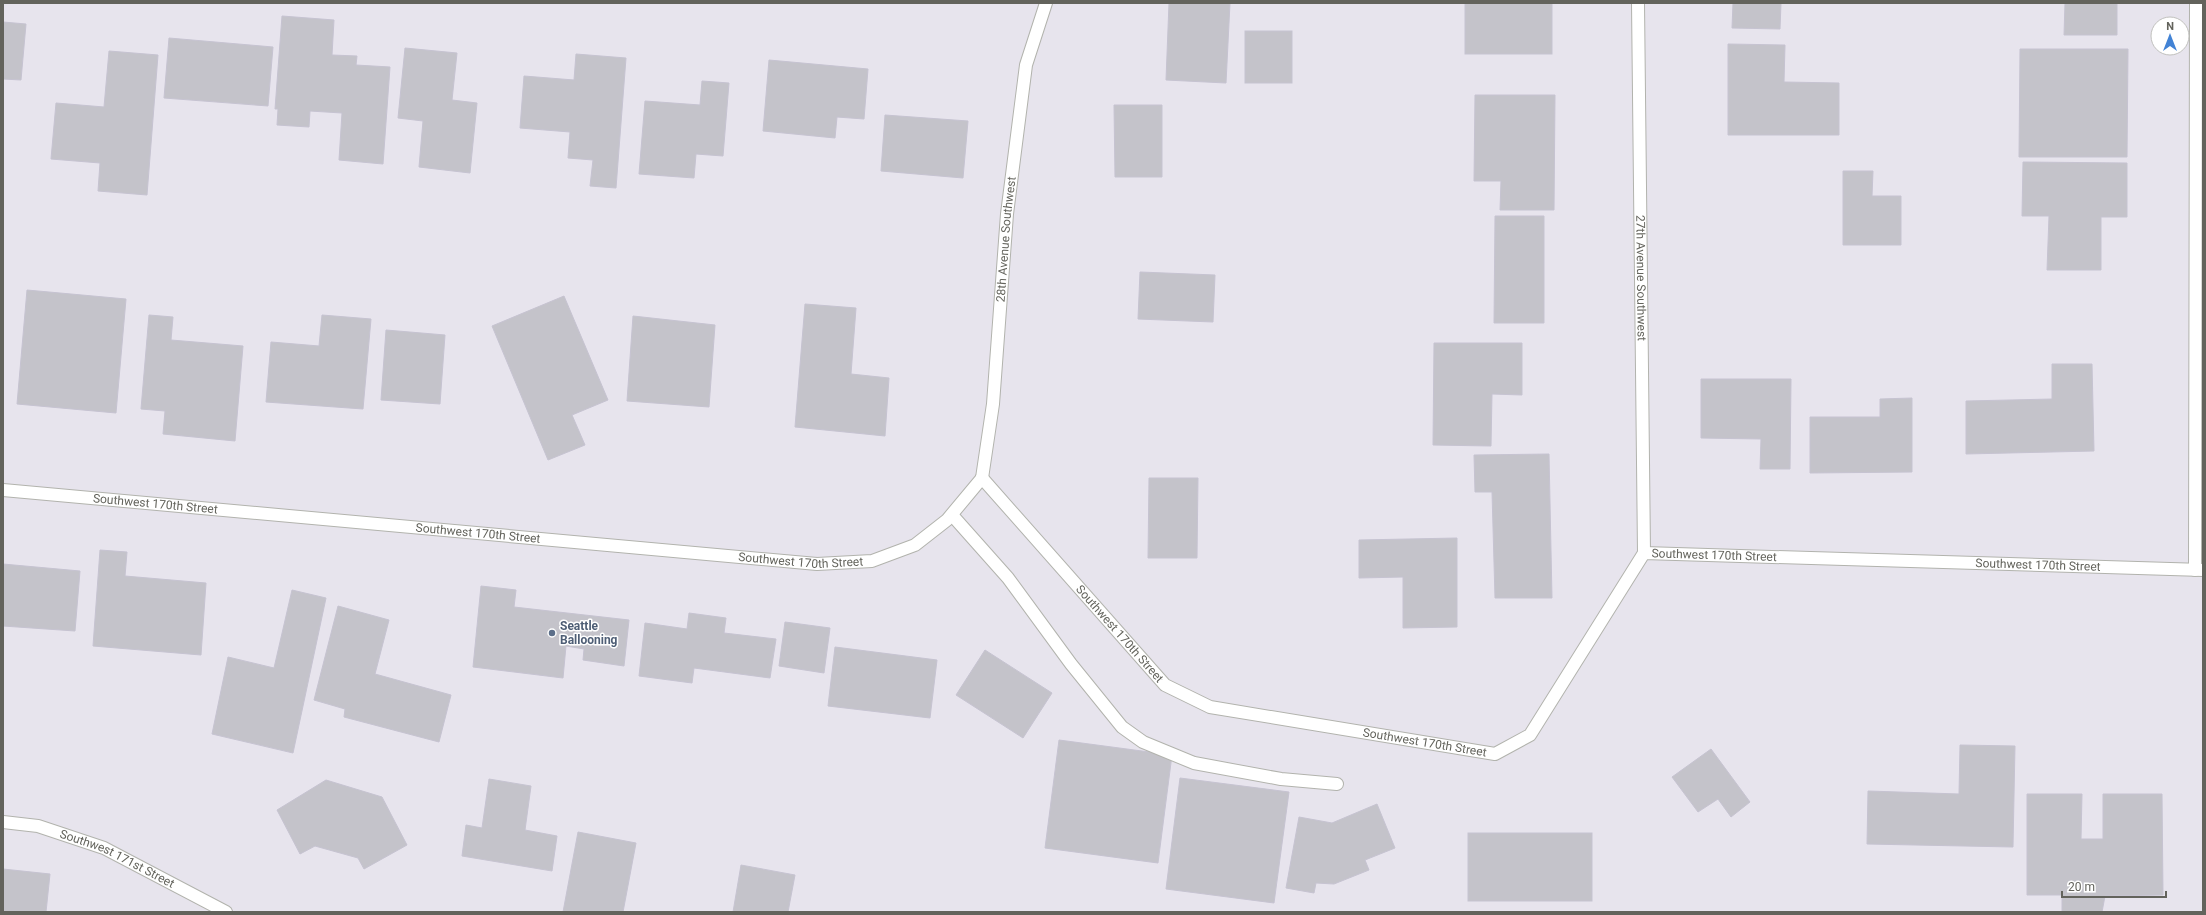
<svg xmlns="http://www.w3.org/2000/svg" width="2206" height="915" font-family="Roboto,sans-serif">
	<rect width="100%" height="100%" fill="#e7e4ed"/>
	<g fill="#c4c3ca" stroke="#c6c3d1">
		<path d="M1169,3H1230L1226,83L1166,80Z"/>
		<rect x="1465" y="3" width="87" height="51"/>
		<path d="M1733,3H1781L1780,29L1732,28Z"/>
		<path d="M2065,3H2117V35H2064Z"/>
		<path d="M282,16L334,20L332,55L357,56L356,65L390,67L383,164L339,160L342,113L310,111L309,127L277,125L278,109H275Z"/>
		<path d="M3,22L26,24L21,80L3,79Z"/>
		<rect x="1245" y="31" width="47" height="52"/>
		<path d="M169,38L273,47L268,106L164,98Z"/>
		<path d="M1728,44L1785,45L1784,82L1839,83V135H1728Z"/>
		<path d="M405,48L457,53L452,100L477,103L470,173L419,167L423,121L398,118Z"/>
		<path d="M2020,49H2128L2127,157H2019Z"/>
		<path d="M109,51L158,55L147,195L98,191L100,163L51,159L56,103L104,107Z"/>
		<path d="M576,54L626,58L616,188L590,186L593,160L568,158L570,132L520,128L524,76L574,80Z"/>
		<path d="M769,60L868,69L864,119L837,117L835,138L763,131Z"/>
		<path d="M702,81L729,83L723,156L696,154L694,178L639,174L645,101L700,105Z"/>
		<path d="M1475,95H1555L1554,210H1500L1501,181H1474Z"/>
		<path d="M1114,105H1162V177H1115Z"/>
		<path d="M885,115L968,121L963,178L881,171Z"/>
		<path d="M2023,162L2127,163V217H2101V270H2047L2049,216H2022Z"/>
		<path d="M1843,171H1873L1872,196H1901V245H1843Z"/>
		<path d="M1495,216H1544V323H1494Z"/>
		<path d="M1140,272L1215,275L1213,322L1138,319Z"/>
		<path d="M27,290L126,299L116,413L17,404Z"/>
		<path d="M564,296L608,400L572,415L585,445L548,460L492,326Z"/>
		<path d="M805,304L856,308L851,374L889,378L885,436L795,427Z"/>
		<path d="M149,315L173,317L171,340L243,346L235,441L163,434L165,411L141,409Z"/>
		<path d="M322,315L371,319L363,409L266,402L271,342L319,346Z"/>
		<path d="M633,316L715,325L709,407L627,401Z"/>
		<path d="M386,330L445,335L440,404L381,400Z"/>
		<path d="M1434,343H1522V395L1492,394L1491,446L1433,445Z"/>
		<path d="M2052,364H2092L2094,451L1966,454V401L2052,399Z"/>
		<path d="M1701,379H1791L1790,469H1760L1761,439L1701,438Z"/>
		<path d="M1912,398V472L1810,473V417H1880V399Z"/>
		<path d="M1549,454L1552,598H1495L1492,492H1475L1474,455Z"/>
		<path d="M1149,478H1198L1197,558H1148Z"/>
		<path d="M1457,538V627L1403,628V577L1359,578V540Z"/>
		<path d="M100,550L127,552L125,576L206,583L201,655L93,646Z"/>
		<path d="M3,564L80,571L75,631L3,626Z"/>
		<path d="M481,586L516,590L514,607L629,620L624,666L583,660L584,649L566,646L563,678L473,667Z"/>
		<path d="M292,590L326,598L293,753L212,734L228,657L274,668Z"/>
		<path d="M338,606L389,620L375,674L451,695L439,742L344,717L345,709L314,700Z"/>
		<path d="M689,613L726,618L724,633L776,639L770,678L694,668L692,683L639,676L645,623L687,629Z"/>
		<path d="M785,622L830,628L824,673L779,666Z"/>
		<path d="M835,647L937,660L930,718L828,706Z"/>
		<path d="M985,650L1052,693L1023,738L956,695Z"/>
		<path d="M1059,740L1172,755L1158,863L1045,848Z"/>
		<path d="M1960,745L2015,746L2013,847L1867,844L1868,791L1959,794Z"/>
		<path d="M1711,749L1750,802L1731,817L1718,799L1698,812L1672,777Z"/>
		<path d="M1180,778L1289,792L1274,903L1166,889Z"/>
		<path d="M489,779L531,786L525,830L557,836L552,871L462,856L466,825L482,828Z"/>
		<path d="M326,780L382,797L407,845L364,869L358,858L315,846L300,854L277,810Z"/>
		<path d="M2027,794H2082L2081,839H2103V794H2162L2163,895L2105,896L2102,912H2062V895H2027Z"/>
		<path d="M1377,804L1395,848L1365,860L1369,870L1334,884L1316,883L1314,893L1286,888L1299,817L1332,823Z"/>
		<path d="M578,832L636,843L623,912H563Z"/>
		<rect x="1468" y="833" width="124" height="68"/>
		<path d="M741,865L795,875L788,912H733Z"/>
		<path d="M3,869L50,874L46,912H3Z"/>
	</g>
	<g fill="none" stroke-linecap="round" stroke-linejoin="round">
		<defs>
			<g id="minor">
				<path id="s1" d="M1638,3L1644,553"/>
				<path id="s2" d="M982,478L1165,685L1210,707L1495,754L1530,735L1644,553L2203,570"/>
				<path id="s3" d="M982,478L993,404L1007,214L1026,65L1046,3"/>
				<path id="s4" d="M3,490L817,564L872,561L915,545L947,520L982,478"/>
				<path d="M952,515L1008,578L1071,664L1122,727L1143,742L1194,763L1281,779L1337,784"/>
				<path d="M2195,570L2196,3"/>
				<path id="s5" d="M3,822L38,826L104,848L226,912"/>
			</g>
		</defs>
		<use href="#minor" stroke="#b2b3ad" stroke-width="14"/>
		<use href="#minor" stroke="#fff" stroke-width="12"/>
	</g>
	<circle fill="#5c6f8a" stroke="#fff" stroke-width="1.5" cx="552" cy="633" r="4"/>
	<g text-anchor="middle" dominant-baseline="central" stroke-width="3" stroke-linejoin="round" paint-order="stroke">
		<g font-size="12" fill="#63635c" stroke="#fff">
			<text stroke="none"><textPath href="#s3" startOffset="240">28th Avenue Southwest</textPath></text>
			<text stroke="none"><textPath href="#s1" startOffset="275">27th Avenue Southwest</textPath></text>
			<text stroke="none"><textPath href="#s4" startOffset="153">Southwest 170th Street</textPath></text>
			<text stroke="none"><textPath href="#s4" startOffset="477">Southwest 170th Street</textPath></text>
			<text stroke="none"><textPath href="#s2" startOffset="940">Southwest 170th Street</textPath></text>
			<text stroke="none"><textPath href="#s4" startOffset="801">Southwest 170th Street</textPath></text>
			<text stroke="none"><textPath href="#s2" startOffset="1264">Southwest 170th Street</textPath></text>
			<text stroke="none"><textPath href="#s2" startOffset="208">Southwest 170th Street</textPath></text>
			<text stroke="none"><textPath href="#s2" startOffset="544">Southwest 170th Street</textPath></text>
			<text stroke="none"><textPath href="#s5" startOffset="121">Southwest 171st Street</textPath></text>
		</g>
		<g font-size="12" font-weight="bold" fill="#4e5e75" stroke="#fff" text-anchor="start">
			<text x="560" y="626">Seattle<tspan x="560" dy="14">Ballooning</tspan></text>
		</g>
	</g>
	<rect width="2206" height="915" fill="none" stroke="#63635c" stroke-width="8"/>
	<g transform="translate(2170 36)"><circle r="19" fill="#ffffff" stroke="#c1c1be"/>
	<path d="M0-3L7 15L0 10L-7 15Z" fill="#4283d5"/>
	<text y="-6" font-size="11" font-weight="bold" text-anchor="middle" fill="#63635c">N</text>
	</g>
	<path d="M2062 891v6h104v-6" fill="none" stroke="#63635c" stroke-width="2"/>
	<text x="2068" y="891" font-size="12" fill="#63635c" stroke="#ffffff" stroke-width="3" paint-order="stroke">20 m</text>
</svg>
